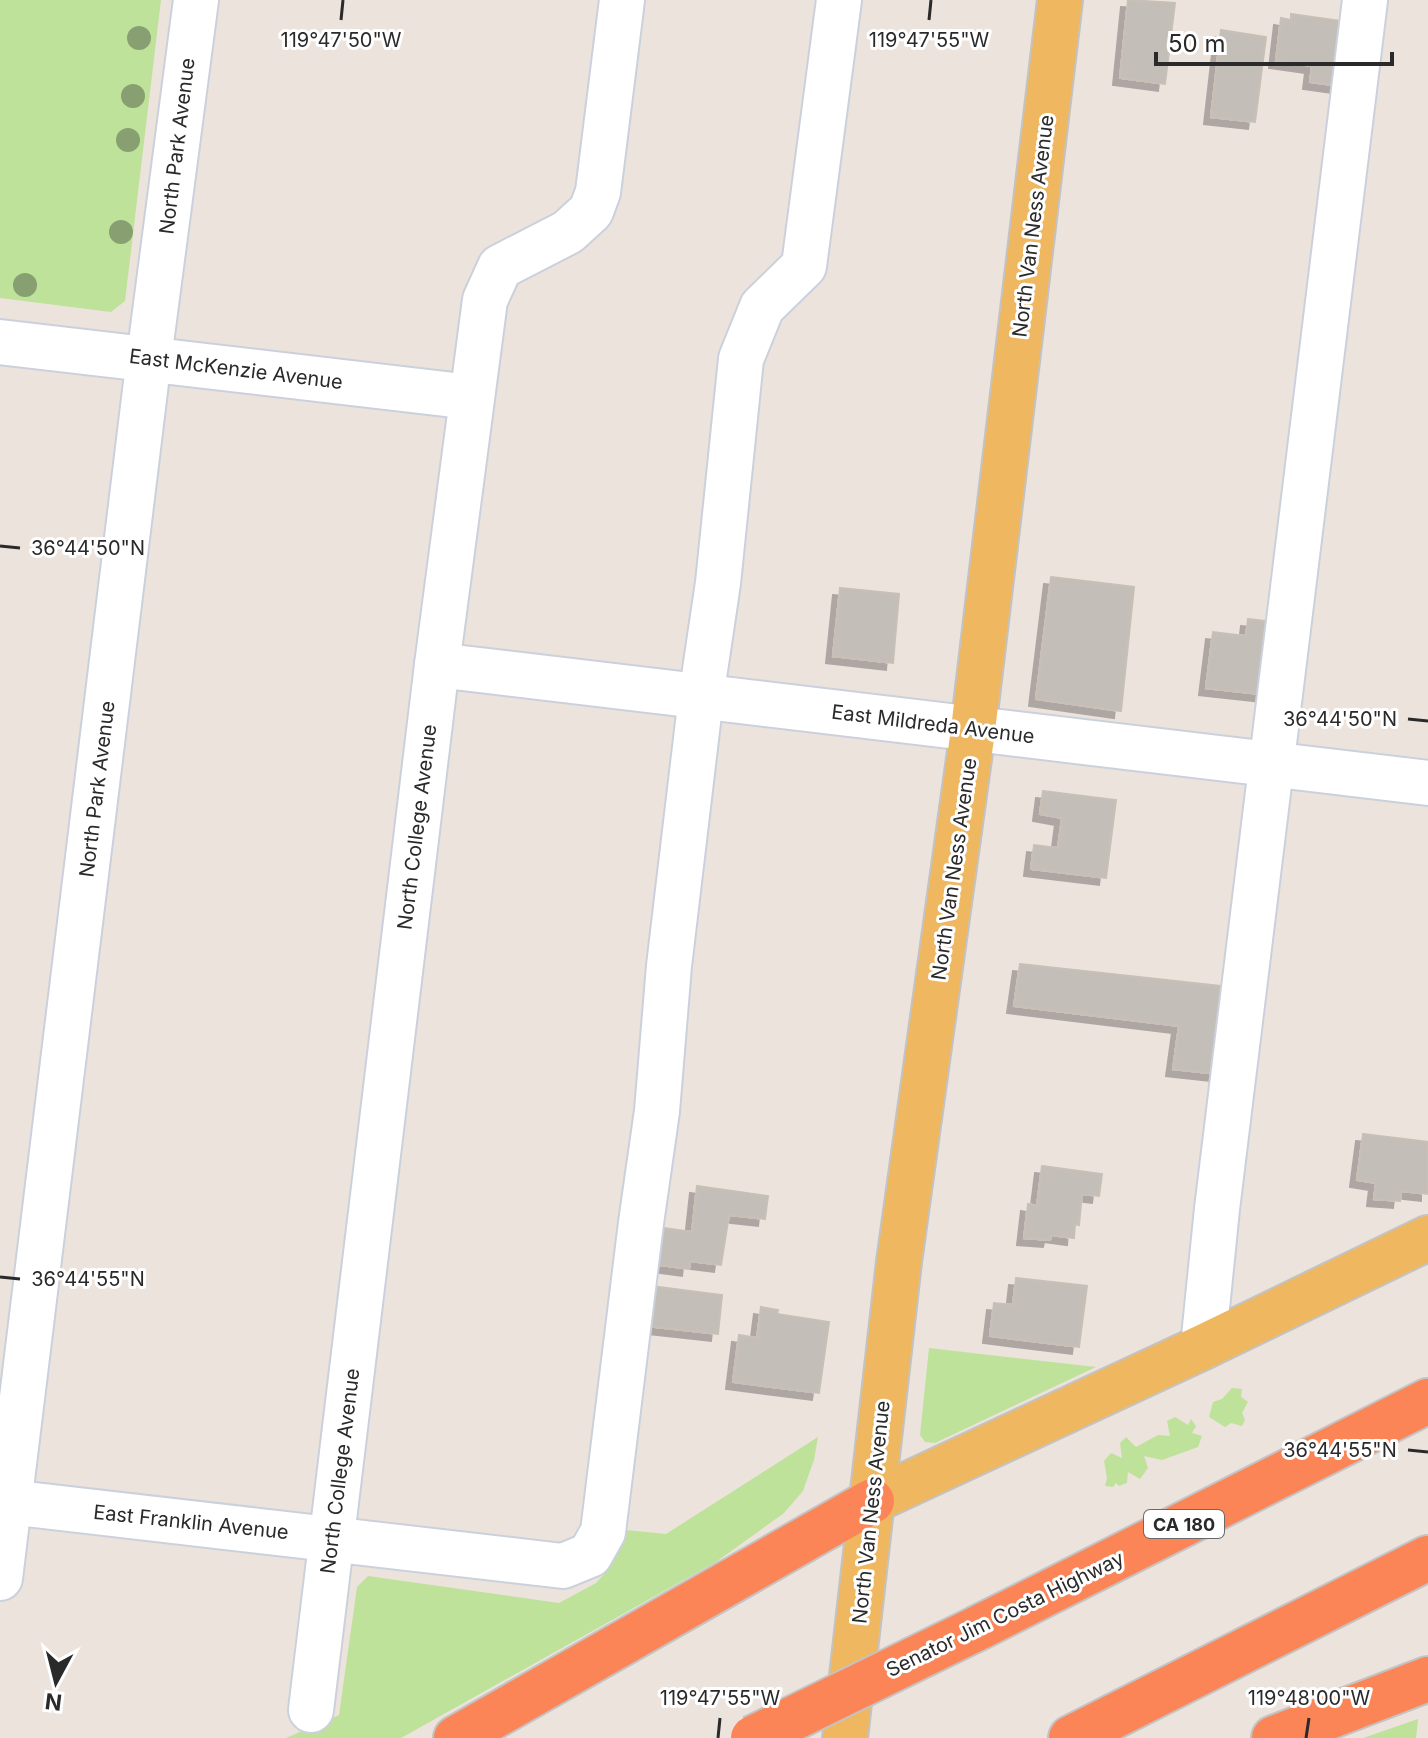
<svg xmlns="http://www.w3.org/2000/svg" width="1428" height="1738" font-family="Inter,sans-serif">
	<defs>
		<filter id="shadow"><feDropShadow dx="-7" dy="7" stdDeviation="0" flood-color="#0004"/></filter>
	</defs>
	<rect width="100%" height="100%" fill="#ece3dd"/>
	<g fill="#bee29a">
		<path d="M0,0H161L125,301L111,312L0,298Z"/>
		<path d="M929,1348L1096,1367L935,1443L925,1442L920,1435Z"/>
		<path d="M1232,1388L1242,1389L1241,1397L1248,1402L1242,1413L1245,1420L1242,1426L1231,1423L1225,1427L1209,1417L1213,1402L1222,1399Z"/>
		<path d="M1175,1417L1188,1425L1191,1419L1196,1426L1192,1433L1202,1436L1198,1447L1162,1460L1144,1456L1148,1468L1140,1479L1128,1472L1127,1483L1119,1486L1116,1483L1113,1487L1105,1486L1107,1478L1104,1461L1111,1453L1122,1458L1120,1443L1126,1437L1136,1447L1158,1435L1170,1436L1167,1421Z"/>
		<path d="M818,1437L814,1460L803,1491L784,1513L716,1562L401,1738H286L339,1715L357,1587L368,1576L559,1603L596,1583L608,1570L614,1554L616,1529L666,1534Z"/>
		<path d="M1418,1719L1416,1738H1363Z"/>
	</g>
	<g fill="#c4beb8" stroke="#c8bfb6" stroke-width="2" filter="url(#shadow)">
		<path d="M1128,0L1175,3L1165,84L1120,78Z"/>
		<path d="M1291,14L1355,23L1347,87L1310,82L1312,66L1276,61L1281,18L1291,20Z"/>
		<path d="M1221,30L1266,37L1255,122L1211,117Z"/>
		<path d="M1051,577L1134,587L1121,711L1036,699Z"/>
		<path d="M840,588L899,594L893,663L833,656Z"/>
		<path d="M1248,619L1273,622L1268,695L1206,688L1213,632L1246,636Z"/>
		<path d="M1043,791L1116,800L1106,878L1031,869L1034,845L1058,848L1062,818L1040,814Z"/>
		<path d="M1020,964L1229,987L1217,1074L1173,1069L1179,1026L1014,1006Z"/>
		<path d="M1363,1134L1428,1142V1194L1401,1191L1400,1201L1374,1199L1376,1183L1357,1180Z"/>
		<path d="M1042,1166L1102,1174L1099,1196L1082,1194L1079,1225L1075,1224L1074,1238L1051,1235L1050,1240L1024,1238L1028,1204L1037,1206Z"/>
		<path d="M697,1186L768,1196L765,1219L729,1215L721,1265L690,1261L689,1269L659,1265L663,1228L692,1232Z"/>
		<path d="M1016,1278L1087,1286L1079,1347L990,1336L994,1303L1013,1305Z"/>
		<path d="M651,1286L722,1295L718,1334L647,1326Z"/>
		<path d="M761,1307L778,1310L777,1314L829,1322L819,1393L733,1382L739,1335L757,1338Z"/>
	</g>
	<g fill="none" stroke-linecap="round" stroke-linejoin="round">
		<defs>
			<g id="minor">
				<path d="M0,342L471,397"/>
				<path d="M437,665L1428,783"/>
				<path d="M1203,1347L1217,1209L1365,0"/>
				<path d="M9,1502L563,1566L590,1555L603,1532L641,1223L657,1111L669,966L701,697L718,583L741,359L762,307L804,266L839,0"/>
				<path d="M0,1578L149,358L196,0"/>
				<path d="M311,1710L437,665L485,300L500,267L568,232L591,211L598,192L622,0"/>
			</g>
			<g id="major">
				<path d="M872,1501L1203,1347L1428,1238"/>
				<path d="M845,1738L899,1262L973,730L1060,0"/>
			</g>
			<g id="highway">
				<path d="M980,1627L1428,1401"/>
				<path d="M456,1738L872,1501"/>
				<path d="M1071,1738L1428,1558"/>
				<path d="M1274,1738L1428,1679"/>
			</g>
		</defs>
		<use href="#minor" stroke="#cbd1dc" stroke-width="48"/>
		<use href="#major" stroke="#c3c3c3" stroke-width="48"/>
		<use href="#highway" stroke="#c3c3c3" stroke-width="48"/>
		<use href="#minor" stroke="#fff" stroke-width="44"/>
		<use href="#major" stroke="#efb75f" stroke-width="44"/>
		<use href="#highway" stroke="#fc8558" stroke-width="44"/>
		<defs>
			<path id="highway-bridge" d="M753,1738L980,1627"/>
		</defs>
		<use href="#highway-bridge" stroke="#c3c3c3" stroke-width="48" stroke-linecap="butt"/>
		<use href="#highway-bridge" stroke="#fc8558" stroke-width="44"/>
	</g>
	<g fill="#889f72">
		<circle cx="139" cy="38" r="12"/>
		<circle cx="133" cy="96" r="12"/>
		<circle cx="128" cy="140" r="12"/>
		<circle cx="121" cy="232" r="12"/>
		<circle cx="25" cy="285" r="12"/>
	</g>
	<path fill="none" stroke="#2a2a2a" stroke-width="3" d="M341,20L343,0M929,20L931,0M0,546L20,548M1408,719L1428,721M0,1277L20,1279M1408,1450L1428,1452M718,1738L720,1718M1306,1738L1309,1718"/>
	<g text-anchor="middle" dominant-baseline="central" stroke-width="6" stroke-linejoin="round" paint-order="stroke">
		<rect fill="#fff" stroke="#6a6a6a" stroke-width="2" x="1144" y="1510" width="80" height="28" rx="6"/>
		<g font-size="18" font-weight="bold" fill="#2a2a2a">
			<text x="1184" y="1524">CA 180</text>
		</g>
		<g font-size="20" fill="#2a2a2a" stroke="#fff">
			<text transform="translate(177 146) rotate(-83)">North Park Avenue</text>
			<text transform="translate(1033 226) rotate(-83)">North Van Ness Avenue</text>
			<text transform="translate(236 369) rotate(7)">East McKenzie Avenue</text>
			<text transform="translate(933 724) rotate(7)">East Mildreda Avenue</text>
			<text transform="translate(97 789) rotate(-83)">North Park Avenue</text>
			<text transform="translate(417 827) rotate(-83)">North College Avenue</text>
			<text transform="translate(954 869) rotate(-82)">North Van Ness Avenue</text>
			<text transform="translate(340 1471) rotate(-83)">North College Avenue</text>
			<text transform="translate(871 1512) rotate(-84)">North Van Ness Avenue</text>
			<text transform="translate(191 1522) rotate(6)">East Franklin Avenue</text>
			<text transform="translate(1005 1614) rotate(-26)">Senator Jim Costa Highway</text>
		</g>
	</g>
	<g font-size="20" text-anchor="middle" fill="#2a2a2a" stroke="#fff" stroke-width="6" stroke-linejoin="round" paint-order="stroke">
		<text x="341" y="47">119°47'50"W</text>
		<text x="929" y="47">119°47'55"W</text>
		<text x="88" y="555">36°44'50"N</text>
		<text x="1340" y="726">36°44'50"N</text>
		<text x="88" y="1286">36°44'55"N</text>
		<text x="1340" y="1457">36°44'55"N</text>
		<text x="720" y="1705">119°47'55"W</text>
		<text x="1309" y="1705">119°48'00"W</text>
	</g>
	<g transform="translate(56 1682) rotate(187)" stroke="#ffffff" stroke-width="6" paint-order="stroke">
	<path d="M0-6L14 30L0 20L-14 30Z" fill="#2a2a2a"/>
	<text y="-12" font-size="22" font-weight="bold" text-anchor="middle" fill="#2a2a2a">N</text>
	</g>
	<path d="M1156 52v12h236v-12" fill="none" stroke="#2a2a2a" stroke-width="4"/>
	<text x="1168" y="52" font-size="24" fill="#2a2a2a" stroke="#ffffff" stroke-width="6" paint-order="stroke">50 m</text>
</svg>
